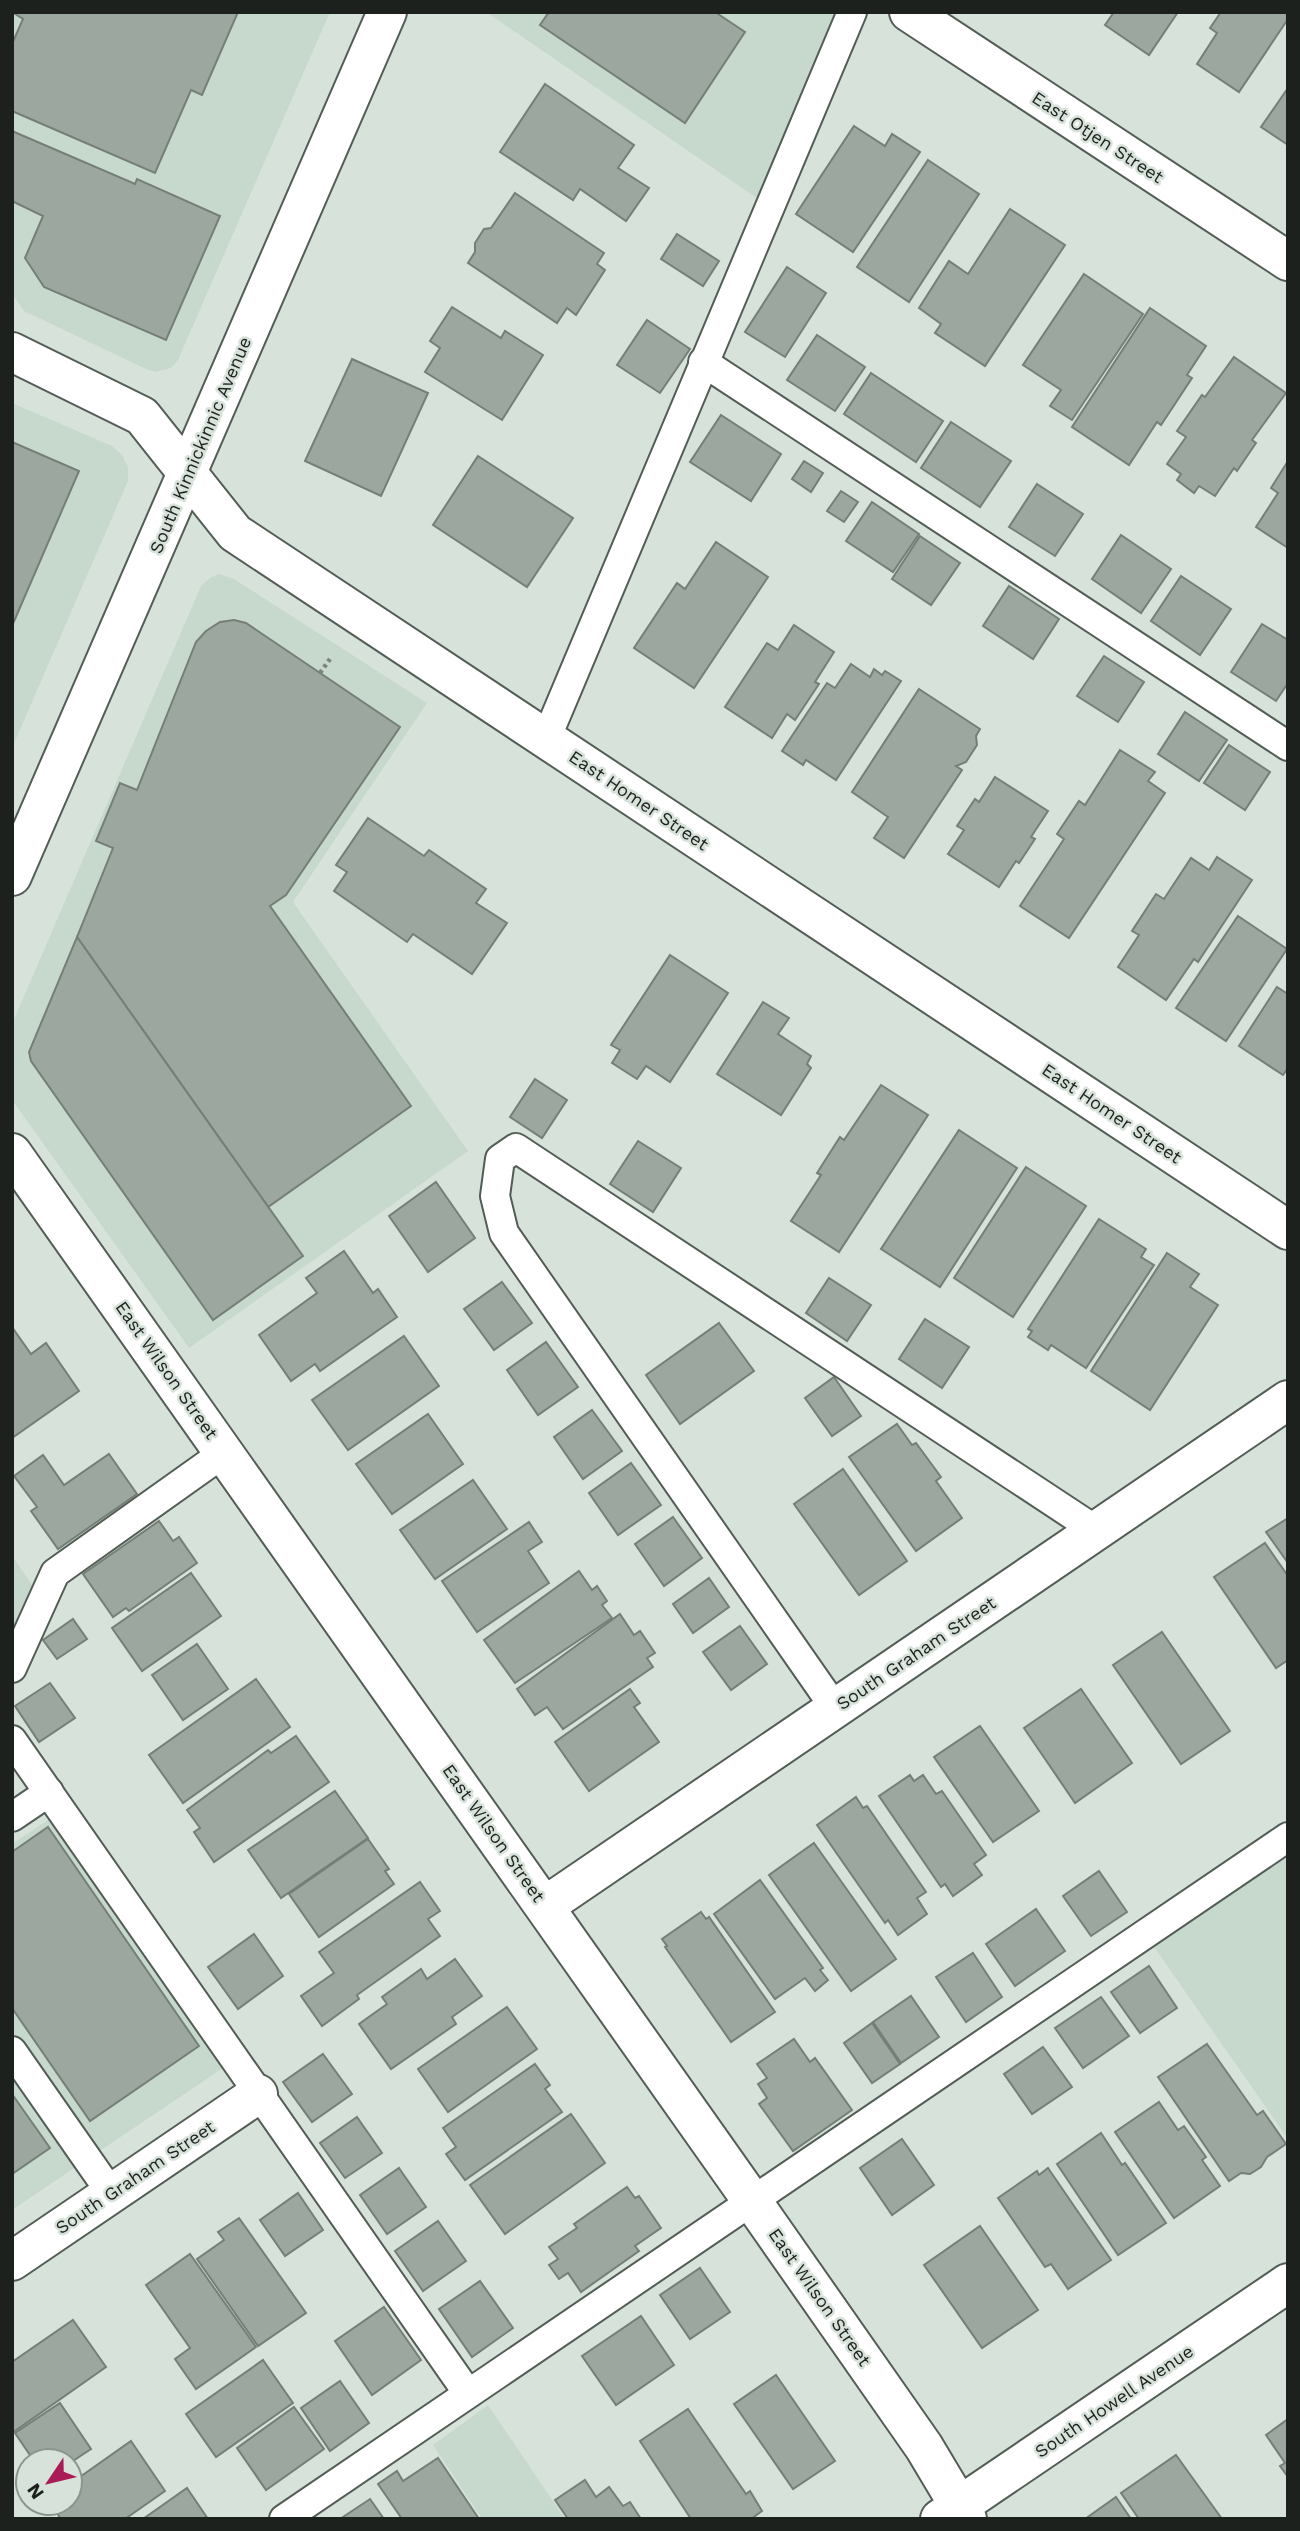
<svg xmlns="http://www.w3.org/2000/svg" width="1300" height="2531" font-family="'Work Sans',sans-serif">
	<rect width="100%" height="100%" fill="#d7e3da"/>
	<g fill="#c7d9cc">
		<path d="M12,12H330L178,360L171,368L155,372L146,369L24,311L12,294Z"/>
		<path d="M486,12H835L839,15L761,201Z"/>
		<path d="M12,403L112,446L122,455L128,467V481L12,748Z"/>
		<path d="M219,574L234,579L427,703L293,902L468,1151L189,1348L15,1104L12,1100V1024L201,586L211,577Z"/>
		<path d="M12,1556L33,1586L12,1633Z"/>
		<path d="M51,1818L223,2068L12,2210V1844Z"/>
		<path d="M1288,1855V2139L1154,1947Z"/>
		<path d="M488,2405L565,2519H482L433,2445Z"/>
	</g>
	<g fill="#9ca79f" stroke="#757f77" stroke-width="2">
		<path d="M12,12H238L202,95L191,90L155,173L12,111V44L23,19Z"/>
		<path d="M549,12H715L745,32L685,123L540,25Z"/>
		<path d="M1114,12H1178L1149,55L1105,25Z"/>
		<path d="M1221,12H1288V19L1239,92L1197,64L1217,33L1210,28Z"/>
		<path d="M545,84L634,145L618,168L649,188L626,221L580,189L573,200L500,152Z"/>
		<path d="M1288,88V145L1261,127Z"/>
		<path d="M854,126L885,146L892,134L920,152L853,252L796,214Z"/>
		<path d="M12,131L135,184L137,179L220,216L166,340L44,287L25,258L43,216L12,201Z"/>
		<path d="M928,160L979,194L909,302L857,267Z"/>
		<path d="M515,193L604,253L597,264L605,270L576,315L567,308L557,323L468,263L475,252V243L484,229L491,228Z"/>
		<path d="M1010,209L1065,245L985,366L935,333L941,324L919,308L949,261L968,274Z"/>
		<path d="M677,234L719,261L703,286L661,259Z"/>
		<path d="M787,267L826,293L785,357L745,332Z"/>
		<path d="M1084,274L1143,314L1072,420L1050,406L1061,390L1023,365Z"/>
		<path d="M452,307L501,338L505,331L543,355L502,420L425,372L440,348L430,341Z"/>
		<path d="M1150,308L1206,346L1187,375L1192,378L1161,425L1157,422L1129,465L1072,427Z"/>
		<path d="M647,320L690,349L660,393L617,365Z"/>
		<path d="M817,335L865,367L835,411L787,380Z"/>
		<path d="M1234,357L1286,393L1252,440L1256,443L1237,471L1234,468L1215,496L1199,486L1194,493L1177,480L1181,474L1167,464L1186,437L1177,431L1202,395L1205,397Z"/>
		<path d="M352,359L428,393L381,496L305,461Z"/>
		<path d="M871,373L943,421L916,462L844,414Z"/>
		<path d="M721,415L781,454L751,501L690,462Z"/>
		<path d="M951,422L1011,461L980,507L921,468Z"/>
		<path d="M12,442L79,471L12,626Z"/>
		<path d="M478,456L573,518L527,587L433,525Z"/>
		<path d="M804,461L823,473L811,492L792,479Z"/>
		<path d="M1288,461V548L1256,527L1278,493L1271,488Z"/>
		<path d="M1037,484L1083,514L1055,556L1009,527Z"/>
		<path d="M841,491L858,502L844,522L827,511Z"/>
		<path d="M872,502L919,534L893,572L846,541Z"/>
		<path d="M1121,535L1171,569L1141,613L1092,579Z"/>
		<path d="M920,536L960,563L931,605L892,579Z"/>
		<path d="M716,542L768,577L694,688L634,648L677,583L685,589Z"/>
		<path d="M1181,576L1231,609L1200,655L1151,621Z"/>
		<path d="M1009,586L1059,619L1033,659L983,626Z"/>
		<path d="M234,620L246,623L400,727L286,895L270,906L411,1106L268,1207L77,937L113,848L96,841L120,783L137,790L196,642L206,631L220,622Z"/>
		<path d="M1262,624L1288,640V683L1276,701L1231,672Z"/>
		<path d="M794,625L834,652L815,682L819,684L795,720L787,714L772,738L725,707L767,643L778,650Z"/>
		<path d="M1104,656L1144,682L1118,722L1077,696Z"/>
		<path d="M851,664L870,677L874,669L882,675L885,671L901,681L836,780L806,760L803,765L782,751L827,683L835,688Z"/>
		<path d="M919,689L980,729L976,736L977,745L966,762L956,766L962,770L904,858L874,838L888,817L852,792Z"/>
		<path d="M1185,712L1227,740L1199,781L1158,754Z"/>
		<path d="M1229,745L1270,772L1245,810L1204,783Z"/>
		<path d="M1120,750L1155,772L1148,781L1165,793L1069,938L1020,906L1064,839L1057,834L1079,801L1085,805Z"/>
		<path d="M995,777L1048,811L1031,837L1035,839L1019,863L1016,861L999,887L948,854L964,830L957,826L975,799L979,802Z"/>
		<path d="M368,818L424,856L429,850L486,889L476,903L507,923L472,974L413,934L407,942L334,891L347,872L336,865Z"/>
		<path d="M1217,857L1252,880L1198,962L1194,959L1166,1000L1118,967L1139,935L1132,931L1156,894L1164,899L1191,858L1209,870Z"/>
		<path d="M1238,916L1287,949L1226,1041L1176,1008Z"/>
		<path d="M77,937L303,1256L213,1320L31,1061L29,1052Z"/>
		<path d="M670,955L728,993L670,1082L646,1066L637,1079L612,1063L620,1050L611,1045Z"/>
		<path d="M1277,987L1288,994V1068L1283,1075L1239,1046Z"/>
		<path d="M763,1002L789,1018L778,1034L811,1056L807,1064L811,1068L781,1115L717,1074Z"/>
		<path d="M535,1079L567,1100L542,1138L510,1117Z"/>
		<path d="M881,1085L928,1115L839,1252L791,1221L821,1175L817,1173L840,1137L844,1140Z"/>
		<path d="M959,1130L1017,1168L940,1287L881,1249Z"/>
		<path d="M638,1141L681,1168L653,1212L610,1184Z"/>
		<path d="M1026,1167L1086,1206L1013,1317L954,1278Z"/>
		<path d="M436,1182L475,1238L428,1272L389,1216Z"/>
		<path d="M1099,1219L1146,1249L1141,1257L1154,1265L1086,1368L1051,1345L1048,1350L1028,1337L1032,1331L1028,1329Z"/>
		<path d="M344,1251L373,1293L378,1289L397,1317L320,1371L315,1364L291,1381L259,1335L317,1293L306,1278Z"/>
		<path d="M1167,1253L1199,1274L1190,1287L1218,1305L1150,1410L1091,1371Z"/>
		<path d="M829,1278L871,1305L847,1341L806,1313Z"/>
		<path d="M502,1282L532,1323L494,1350L464,1309Z"/>
		<path d="M925,1319L969,1347L942,1388L899,1359Z"/>
		<path d="M719,1323L754,1371L680,1424L646,1375Z"/>
		<path d="M12,1327L31,1354L46,1343L79,1391L12,1438Z"/>
		<path d="M404,1336L439,1386L348,1450L312,1400Z"/>
		<path d="M546,1342L578,1387L538,1415L507,1370Z"/>
		<path d="M834,1377L861,1416L832,1436L805,1398Z"/>
		<path d="M592,1410L622,1451L583,1479L554,1437Z"/>
		<path d="M428,1414L463,1464L392,1514L356,1464Z"/>
		<path d="M897,1424L912,1445L916,1443L941,1477L936,1481L962,1518L916,1551L849,1457Z"/>
		<path d="M109,1454L137,1494L58,1549L31,1511L37,1507L14,1476L43,1455L64,1485Z"/>
		<path d="M631,1463L661,1505L618,1535L589,1493Z"/>
		<path d="M843,1469L907,1561L859,1595L794,1504Z"/>
		<path d="M473,1480L507,1529L435,1579L400,1530Z"/>
		<path d="M673,1517L702,1558L664,1586L635,1544Z"/>
		<path d="M1288,1518V1563L1266,1532Z"/>
		<path d="M159,1521L173,1541L179,1537L197,1563L129,1611L126,1608L113,1617L83,1574Z"/>
		<path d="M529,1522L542,1542L528,1551L549,1583L477,1632L442,1581Z"/>
		<path d="M1265,1543L1288,1576V1660L1276,1668L1214,1577Z"/>
		<path d="M579,1571L592,1590L597,1586L607,1601L602,1605L612,1618L515,1683L484,1640Z"/>
		<path d="M191,1573L221,1616L142,1671L112,1628Z"/>
		<path d="M709,1578L729,1607L693,1633L673,1604Z"/>
		<path d="M620,1614L634,1635L640,1631L655,1653L647,1658L653,1667L563,1729L547,1707L535,1715L517,1689Z"/>
		<path d="M73,1619L87,1639L57,1659L43,1640Z"/>
		<path d="M740,1626L767,1664L731,1690L703,1652Z"/>
		<path d="M1162,1632L1230,1731L1181,1764L1113,1665Z"/>
		<path d="M197,1644L228,1689L183,1720L152,1675Z"/>
		<path d="M256,1679L290,1727L183,1803L149,1755Z"/>
		<path d="M50,1683L75,1718L39,1742L15,1706Z"/>
		<path d="M630,1689L640,1703L634,1707L659,1742L589,1791L555,1742Z"/>
		<path d="M1081,1689L1132,1763L1075,1803L1024,1728Z"/>
		<path d="M980,1726L1039,1811L993,1842L934,1757Z"/>
		<path d="M296,1736L329,1782L214,1862L194,1832L200,1828L187,1810L268,1750L271,1753Z"/>
		<path d="M910,1775L914,1781L923,1775L936,1794L942,1791L986,1855L974,1864L982,1875L953,1896L945,1884L941,1887L879,1796Z"/>
		<path d="M335,1791L368,1838L281,1898L248,1850Z"/>
		<path d="M856,1797L863,1808L867,1806L926,1892L917,1898L927,1914L898,1935L888,1920L885,1923L817,1825Z"/>
		<path d="M48,1827L199,2046L90,2121L12,2008V1852Z"/>
		<path d="M368,1839L389,1869L385,1871L394,1884L319,1937L289,1894Z"/>
		<path d="M814,1843L896,1959L851,1991L769,1875Z"/>
		<path d="M1099,1871L1127,1912L1091,1936L1063,1896Z"/>
		<path d="M760,1880L823,1968L820,1970L828,1980L815,1991L805,1978L775,1999L714,1914Z"/>
		<path d="M420,1882L440,1911L428,1919L440,1936L357,1995L359,1999L322,2026L301,1996L334,1973L319,1952Z"/>
		<path d="M1036,1909L1065,1951L1015,1986L986,1944Z"/>
		<path d="M701,1912L706,1919L709,1917L775,2012L731,2042L665,1947L667,1946L662,1939Z"/>
		<path d="M254,1934L283,1976L238,2009L208,1967Z"/>
		<path d="M973,1953L1002,1997L966,2022L936,1977Z"/>
		<path d="M455,1959L482,1996L452,2017L456,2024L391,2069L359,2024L387,2004L382,1997L421,1969L427,1979Z"/>
		<path d="M1149,1966L1177,2008L1140,2033L1111,1992Z"/>
		<path d="M911,1996L939,2037L901,2063L873,2022Z"/>
		<path d="M1101,1997L1129,2036L1083,2068L1055,2028Z"/>
		<path d="M507,2007L537,2049L448,2112L418,2069Z"/>
		<path d="M872,2023L900,2064L872,2083L844,2043Z"/>
		<path d="M794,2039L810,2062L815,2058L852,2110L793,2151L759,2104L767,2098L758,2084L767,2078L757,2064Z"/>
		<path d="M1207,2044L1257,2115L1263,2111L1286,2144L1267,2157L1261,2167L1250,2174L1241,2173L1229,2181L1158,2077Z"/>
		<path d="M1043,2047L1072,2087L1032,2114L1004,2074Z"/>
		<path d="M323,2054L352,2094L312,2122L283,2082Z"/>
		<path d="M535,2064L550,2085L545,2089L562,2112L465,2180L446,2154L456,2147L443,2128Z"/>
		<path d="M12,2094L50,2148L12,2174Z"/>
		<path d="M1159,2102L1178,2130L1184,2126L1206,2157L1202,2160L1220,2186L1174,2218L1115,2132Z"/>
		<path d="M571,2114L605,2163L505,2234L470,2185Z"/>
		<path d="M357,2117L382,2153L345,2178L320,2143Z"/>
		<path d="M1101,2133L1122,2165L1125,2163L1166,2223L1118,2255L1057,2164Z"/>
		<path d="M902,2139L934,2185L892,2215L860,2168Z"/>
		<path d="M399,2168L426,2207L387,2234L360,2195Z"/>
		<path d="M1048,2168L1111,2260L1068,2289L1051,2264L1045,2267L998,2198L1037,2171L1039,2175Z"/>
		<path d="M627,2187L635,2198L639,2196L661,2228L635,2246L639,2251L581,2292L568,2273L559,2279L549,2265L558,2259L549,2247L577,2228L574,2224Z"/>
		<path d="M298,2193L323,2230L285,2256L260,2220Z"/>
		<path d="M239,2218L306,2313L258,2346L197,2259L224,2240L218,2232Z"/>
		<path d="M438,2221L466,2261L423,2291L395,2251Z"/>
		<path d="M980,2226L1038,2310L982,2348L924,2265Z"/>
		<path d="M190,2254L256,2347L196,2389L175,2359L190,2348L146,2285Z"/>
		<path d="M700,2268L730,2312L690,2339L660,2295Z"/>
		<path d="M480,2281L513,2328L472,2357L439,2309Z"/>
		<path d="M384,2307L421,2360L372,2395L335,2341Z"/>
		<path d="M641,2316L674,2365L616,2405L582,2356Z"/>
		<path d="M73,2320L106,2367L12,2433V2362Z"/>
		<path d="M263,2360L293,2403L216,2457L186,2414Z"/>
		<path d="M776,2375L835,2461L793,2489L734,2404Z"/>
		<path d="M340,2381L369,2423L330,2451L301,2408Z"/>
		<path d="M60,2403L91,2449L70,2463V2461H34L15,2433Z"/>
		<path d="M294,2407L324,2449L266,2490L237,2448Z"/>
		<path d="M688,2409L746,2494L750,2491L762,2511L751,2519H691L640,2441Z"/>
		<path d="M1288,2419V2477L1280,2466L1285,2463L1266,2435Z"/>
		<path d="M131,2441L165,2491L125,2519H61L50,2503H70V2484Z"/>
		<path d="M1176,2455L1222,2519H1139L1121,2493Z"/>
		<path d="M438,2458L479,2519H402L378,2484L397,2471L403,2481Z"/>
		<path d="M585,2480L596,2497L609,2487L623,2506L630,2502L641,2519H568L555,2500Z"/>
		<path d="M187,2488L208,2519H143Z"/>
		<path d="M1116,2497L1131,2519H1085Z"/>
		<path d="M370,2499L384,2519H340Z"/>
	</g>
	<g fill="none" stroke-linecap="round" stroke-linejoin="round">
		<defs>
			<g id="service">
				<path d="M703,362L1288,746"/>
				<path d="M546,739L852,12"/>
				<path d="M12,1668L55,1573L225,1452"/>
				<path d="M835,1708L504,1233L495,1196L500,1159L516,1148L1097,1531"/>
				<path d="M12,1740L467,2392"/>
				<path d="M12,1817L49,1792"/>
				<path d="M12,2051L111,2193"/>
				<path d="M284,2519L1288,1837"/>
			</g>
			<g id="minor">
				<path d="M909,12L1288,261"/>
				<path d="M12,352L142,416L235,533L1288,1230"/>
				<path d="M12,1153L752,2201L924,2447L967,2519"/>
				<path d="M545,1906L1288,1400"/>
				<path d="M12,2261L258,2094"/>
			</g>
			<path id="tertiary" d="M940,2519L1288,2283"/>
			<path id="secondary" d="M12,876L387,12"/>
		</defs>
		<use href="#service" stroke="#535d56" stroke-width="32"/>
		<use href="#minor" stroke="#535d56" stroke-width="42"/>
		<use href="#tertiary" stroke="#535d56" stroke-width="42"/>
		<use href="#secondary" stroke="#535d56" stroke-width="42"/>
		<path stroke="#7c847e" stroke-width="4.5" stroke-dasharray="3.5 3.5" stroke-linecap="butt" d="M320,673L330,659"/>
		<use href="#service" stroke="#fff" stroke-width="28"/>
		<use href="#minor" stroke="#fff" stroke-width="38"/>
		<use href="#tertiary" stroke="#fff" stroke-width="38"/>
		<use href="#secondary" stroke="#fff" stroke-width="38"/>
	</g>
	<g text-anchor="middle" dominant-baseline="central" stroke-width="5" stroke-linejoin="round" paint-order="stroke">
		<g font-size="18" fill="#1d211e" stroke="#d7e3da">
			<text transform="translate(1098 137) rotate(33)">East Otjen Street</text>
			<text transform="translate(200 445) rotate(-67)">South Kinnickinnic Avenue</text>
			<text transform="translate(639 800) rotate(34)">East Homer Street</text>
			<text transform="translate(1112 1113) rotate(34)">East Homer Street</text>
			<text transform="translate(167 1370) rotate(55)">East Wilson Street</text>
			<text transform="translate(916 1653) rotate(-34)">South Graham Street</text>
			<text transform="translate(494 1833) rotate(55)">East Wilson Street</text>
			<text transform="translate(135 2177) rotate(-34)">South Graham Street</text>
			<text transform="translate(820 2297) rotate(55)">East Wilson Street</text>
			<text transform="translate(1114 2401) rotate(-34)">South Howell Avenue</text>
		</g>
	</g>
	<rect width="1300" height="2531" fill="none" stroke="#1d211e" stroke-width="28"/>
	<g transform="translate(49 2482) rotate(235)"><circle r="33" fill="#d7e3da" stroke="#8d958f" stroke-width="2"/>
	<path d="M0-5L12 26L0 18L-12 26Z" fill="#ab1b56"/>
	<text y="-10" font-size="19" font-weight="bold" text-anchor="middle" fill="#1d211e">N</text>
	</g>
</svg>
